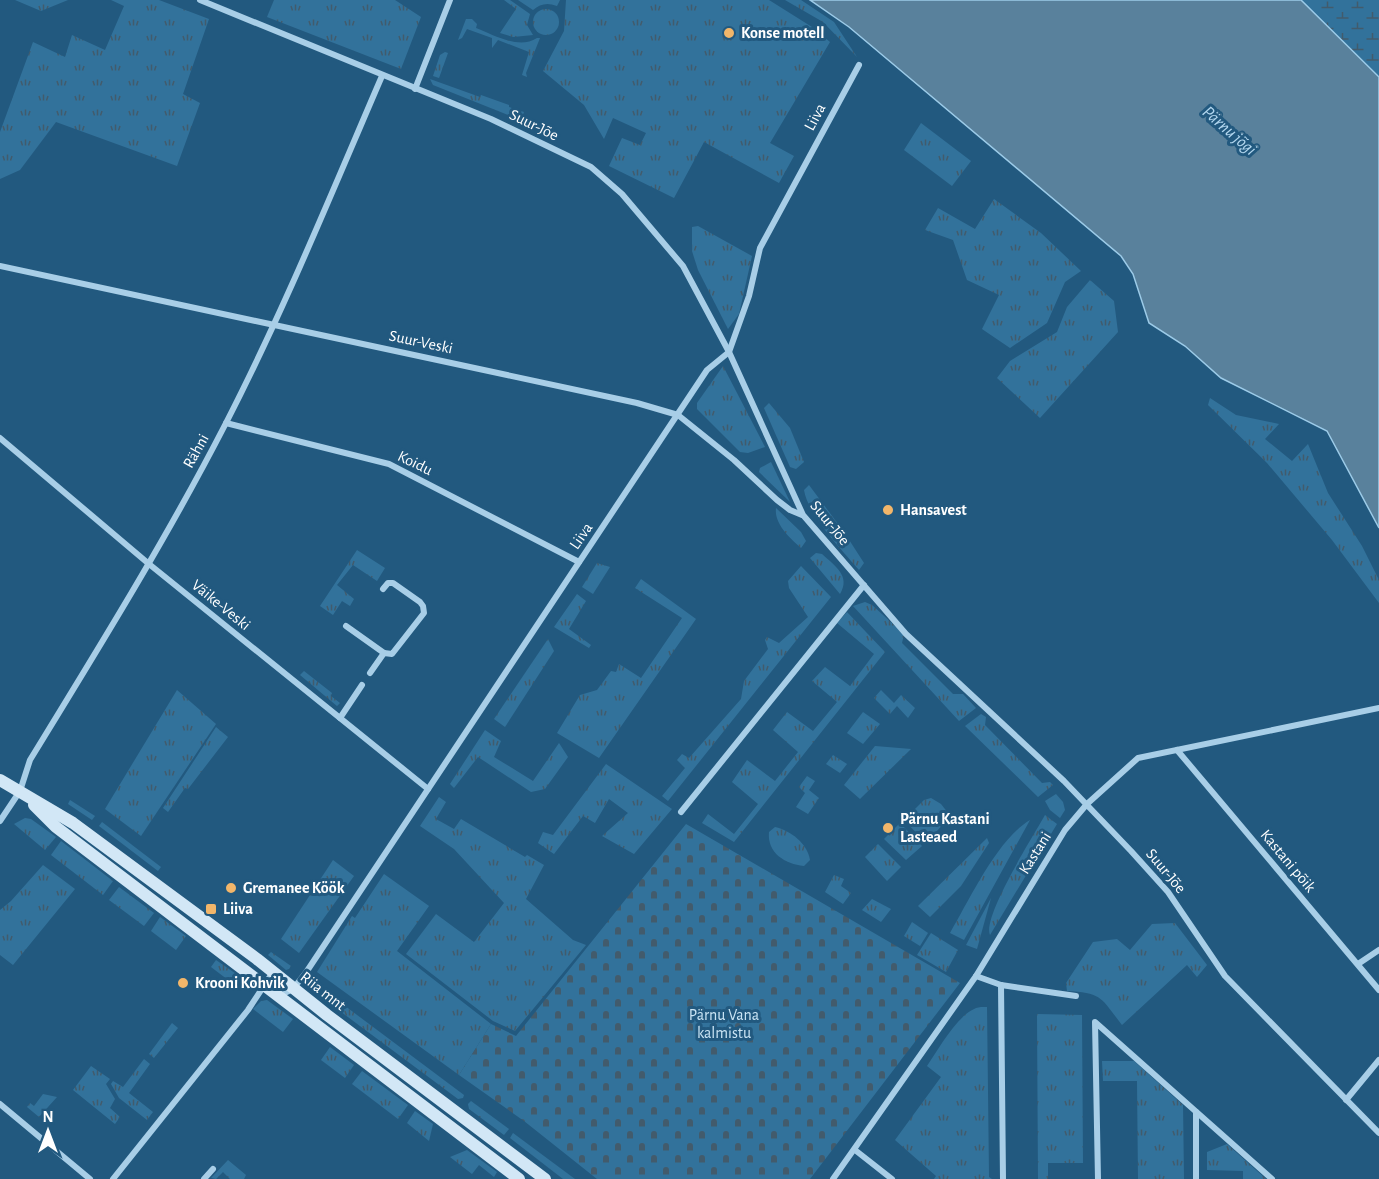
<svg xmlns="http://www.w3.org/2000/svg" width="1379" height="1179" font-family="'Alegreya Sans',sans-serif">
	<defs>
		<pattern id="grass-tufts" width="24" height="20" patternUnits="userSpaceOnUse" patternTransform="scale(1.5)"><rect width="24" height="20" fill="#32729b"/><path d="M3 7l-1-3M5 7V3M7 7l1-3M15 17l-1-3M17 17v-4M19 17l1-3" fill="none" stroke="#425b6c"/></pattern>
		<pattern id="wetland-marsh" width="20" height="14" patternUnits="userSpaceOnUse" patternTransform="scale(1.5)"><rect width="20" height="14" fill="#32729b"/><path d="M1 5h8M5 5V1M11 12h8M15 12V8" fill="none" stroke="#425b6c"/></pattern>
		<pattern id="cemetery-stones" width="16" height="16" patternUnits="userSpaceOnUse" patternTransform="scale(1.5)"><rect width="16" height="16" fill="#32729b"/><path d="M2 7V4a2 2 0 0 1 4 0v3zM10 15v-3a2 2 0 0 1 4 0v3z" fill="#425b6c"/></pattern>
	</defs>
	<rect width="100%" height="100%" fill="#22597f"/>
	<g fill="url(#grass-tufts)">
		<path d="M15,0H68L41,11Z"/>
		<path d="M111,0H159L209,19L183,94L200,103L177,166L56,122L20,170L0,179V132L33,42L65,57L72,35L105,50L124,6Z"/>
		<path d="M274,0H395L421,17L401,69L267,17Z"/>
		<path d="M504,0H510L530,14L527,25L533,35L513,37L500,33L516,9Z"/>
		<path d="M518,0H560L557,6C547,2 540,4 533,10Z"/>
		<path d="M566,0H769L812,27L830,42L770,143L794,156L779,183L704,142L674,198L609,166L622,138L640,145L646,133L613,118L604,139L584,105L543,71L564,31Z"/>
		<path d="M785,0H801L834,22L857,57L823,22Z"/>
		<circle cx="546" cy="22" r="13"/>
		<path d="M466,19H472L477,24L476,28C494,35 519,50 537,38H540L526,73L527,77L522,75L529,52L498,40L492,48V38L467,29L462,38L458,40Z"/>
		<path d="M445,52L448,53L439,78L433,76L440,55Z"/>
		<path d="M430,79L480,97L481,95L509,105V107L524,112L521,120L433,85Z"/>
		<path d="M921,123L971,161L952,186L904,150Z"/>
		<path d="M994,199L1041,233L1081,271L1065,282L1047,323L1010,348L982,329L999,295L967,280L953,240L925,230L938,208L975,229Z"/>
		<path d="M698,226L752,256L739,314L728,329L698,270L692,251V227Z"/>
		<path d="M1090,280L1114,301L1118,332L1040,418L997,378L1010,361L1057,332L1067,307Z"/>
		<path d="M723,366L765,447L748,453L740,452L697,409V403Z"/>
		<path d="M1210,398L1236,415L1279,424L1265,439L1292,461L1308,444L1328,493L1362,546L1379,580V603L1332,540L1267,463L1208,405Z"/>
		<path d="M769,403L790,428L804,462L796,469L790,467L764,408Z"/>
		<path d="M771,462L790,502L759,472L760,468Z"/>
		<path d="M809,485L844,532L864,563L859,570C842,550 808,515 804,490Z"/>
		<path d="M776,508L801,532L806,541L801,548C790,538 774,524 776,508Z"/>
		<path d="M357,550L385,568L377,581L353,565L337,585L354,599L350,606L342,601L333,615L320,606Z"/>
		<path d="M816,553L822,554C835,566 851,576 840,594L810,558Z"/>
		<path d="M597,563L610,567L593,594L582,587Z"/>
		<path d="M801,566L831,597L668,801L662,796L685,768L677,760L682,754L689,758L741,699L744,681L768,649L765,640L767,637L779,643L808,617L789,588L788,581Z"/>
		<path d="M641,579L696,619L599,758L557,733L580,695L597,690L611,671L616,672L619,664L641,678L682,618L635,588Z"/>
		<path d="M577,594L586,601L569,629L591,645L589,648L554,627Z"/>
		<path d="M865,602L872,605L904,634L902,643L953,694H963L976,708L959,721L853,606Z"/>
		<path d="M847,612L885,652L734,842L702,823L708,814L734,834L758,804L732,782L747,760L775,781L798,752L773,730L787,712L813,731L837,702L812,681L825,667L850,686L874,654L837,623Z"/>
		<path d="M548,639L554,651L505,727L494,719Z"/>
		<path d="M304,671L332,693L331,696L340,703L337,706L300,675Z"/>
		<path d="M177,690L216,724L141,836L105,809Z"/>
		<path d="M881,690L894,703L901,695L915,708L908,718L897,706L890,714L874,698Z"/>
		<path d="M863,712L880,724L863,744L847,733Z"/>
		<path d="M981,714L986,717L985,725L1042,783L1050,782L1053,785L1038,797L965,726Z"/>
		<path d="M216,727L228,737L188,789L185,788L168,812L163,808Z"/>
		<path d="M485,730L501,741L494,757L533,781L559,743L568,757L545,789L531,792L478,757L454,788L450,784Z"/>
		<path d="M875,746L911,749L860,799L844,785Z"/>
		<path d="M833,755L847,764L840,773L826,764Z"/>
		<path d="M606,764L672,809L634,854L602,836L628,813L609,799L595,823L583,816L554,854L538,843L543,832L553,835Z"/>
		<path d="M807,776L815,781L809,790L819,798L808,814L796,807L805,793L799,787Z"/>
		<path d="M1056,794L1063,802L1065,810L1060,818L1050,810L1045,801Z"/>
		<path d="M439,797L446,802L436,819L454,829L461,819L525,857L527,855L544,865L526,899L573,940L586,945L515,1031L493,1021L406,954L436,914L474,942L504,903L454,849L420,826Z"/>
		<path d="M931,798L941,804L948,813L946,821L926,843L904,820L924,800Z"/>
		<path d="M70,800L95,816L92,820L68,804Z"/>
		<path d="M1045,815L1057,824L990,935C982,917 1034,835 1045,815Z"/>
		<path d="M25,818L31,819L56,837L45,850L14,824Z"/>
		<path d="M1030,820L964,940L950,933C970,899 997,840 1030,820Z"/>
		<path d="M102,822L161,867L158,871L99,826Z"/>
		<path d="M900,823L922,846L906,860L884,839Z"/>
		<path d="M775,827C791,831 807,843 810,860L804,866C785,864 767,853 769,832Z"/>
		<path d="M987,838L989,843L961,886L930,917L918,906Z"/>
		<path d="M61,841L113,881L103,895L51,855Z"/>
		<path d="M878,844L901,867L887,881L865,857Z"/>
		<path d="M333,860L354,876L299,953L281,939Z"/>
		<path d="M43,865L75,889L13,965L0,955V910L11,901Z"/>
		<path d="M384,874L429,906L397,951L491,1024L459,1075L317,972L352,916L355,918Z"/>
		<path d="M834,875L844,879L841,886L851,893L843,904L825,892Z"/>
		<path d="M119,887L154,913L144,926L109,900Z"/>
		<path d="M991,898L977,949L966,945Z"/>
		<path d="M872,899L891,909L881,922L862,910Z"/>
		<path d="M160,917L186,936L176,950L151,931Z"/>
		<path d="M912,922L928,933L920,946L904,936Z"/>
		<path d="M1175,923L1207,965L1197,977L1187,965L1122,1025C1101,998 1103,993 1067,991L1066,983L1093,942L1117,939L1130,950L1152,924Z"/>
		<path d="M931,933L958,950L946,972L917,955Z"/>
		<path d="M271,952L291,966L289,969L286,970L268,955Z"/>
		<path d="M216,960L242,978L236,986L211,967Z"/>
		<path d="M313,982L464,1095L463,1098L458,1099L317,994L311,986Z"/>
		<path d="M267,1000L293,1019L283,1032L253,1009L261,1001Z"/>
		<path d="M981,1007H987L989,1177L992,1179H934L936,1176L895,1140L941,1077L927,1066C939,1049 960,1009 981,1007Z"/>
		<path d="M1037,1014L1082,1015L1083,1163H1048V1179H1038Z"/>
		<path d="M172,1023L178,1028L154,1058L149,1054Z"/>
		<path d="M330,1047L354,1065L345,1078L321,1060Z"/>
		<path d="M144,1059L150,1064L129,1093L153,1112L147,1120L119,1098L111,1084L113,1081L123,1087Z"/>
		<path d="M1102,1061H1134L1183,1105L1184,1179H1138L1137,1081H1103Z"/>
		<path d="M91,1066L110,1079L106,1084L115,1099L110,1108L120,1117L115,1124L73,1090Z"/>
		<path d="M362,1071L408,1105L398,1119L352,1084Z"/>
		<path d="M43,1094L57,1097L39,1117L27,1107L30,1103L34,1106Z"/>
		<path d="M471,1101L509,1129L504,1135L469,1109L468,1104Z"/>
		<path d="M415,1111L433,1124L429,1141L407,1123Z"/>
		<path d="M513,1133L575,1179H563L510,1138Z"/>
		<path d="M1227,1144L1266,1179H1243V1171L1207,1170V1152Z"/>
		<path d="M467,1150L497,1172L494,1177L479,1165L472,1174L450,1157Z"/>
		<path d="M228,1160L246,1175L244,1179H230L223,1172L216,1179L211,1178Z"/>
	</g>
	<path fill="url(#wetland-marsh)" d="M1301,0H1379V77L1304,3Z"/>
	<path fill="url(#cemetery-stones)" d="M686,824L960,983L810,1179H597L524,1121L459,1075L491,1024L516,1036Z"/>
	<path fill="#59819c" stroke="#9ccbe8" stroke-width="1.5" d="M810,0H1301L1379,77V528L1327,431L1221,378L1185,346L1149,323L1133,274L1121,256L849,27Z"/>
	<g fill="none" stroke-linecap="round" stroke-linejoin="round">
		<g stroke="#a8cee7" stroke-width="6">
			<path d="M200,0L491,119L591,167L622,194L683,266L729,352L803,515L906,634L1064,781L1131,851L1168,892L1225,976L1379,1133"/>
			<path d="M415,89L450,0"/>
			<path d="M0,266L637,403L678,415L734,460L777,500L790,510L802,515"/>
			<path d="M226,423L389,464L579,562"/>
			<path d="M0,438L149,564L428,789"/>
			<path d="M383,589L388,583H393L420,602L423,606L424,613L392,654L384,653"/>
			<path d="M346,626L384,653L370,673"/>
			<path d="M340,718L362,685"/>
			<path d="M1177,750L1379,990"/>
			<path d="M681,812L864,585"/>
			<path d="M0,821L20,791L30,760C98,649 167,538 226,423C284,310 332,192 382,76"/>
			<path d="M1358,964L1379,950"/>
			<path d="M976,976L1001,985L1076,996"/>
			<path d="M1001,985L1003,1179"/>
			<path d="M278,996L293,989L307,971L707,370L729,352L749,296L760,248L859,65"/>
			<path d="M1346,1100L1379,1060"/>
			<path d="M0,1104L90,1179"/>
			<path d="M1196,1112V1179"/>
			<path d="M855,1150L892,1179"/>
			<path d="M113,1179L248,1010L273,972"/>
			<path d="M204,1179L213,1169"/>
			<path d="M833,1179L976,976L1065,830L1087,804L1138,758L1379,708"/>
			<path d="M1098,1179L1095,1022L1272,1179"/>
		</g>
		<g stroke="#d2e7f6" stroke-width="12">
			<path d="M0,780L73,823L257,959L327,1015L545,1179"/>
			<path d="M34,805L56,827L519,1179"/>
		</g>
	</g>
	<g fill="#f2b66a" stroke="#22597f" stroke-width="2">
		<circle cx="729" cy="33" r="6"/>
		<circle cx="888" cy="510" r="6"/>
		<circle cx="888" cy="828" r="6"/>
		<circle cx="231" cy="888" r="6"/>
		<rect x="205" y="903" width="12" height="12" rx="3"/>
		<circle cx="183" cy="983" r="6"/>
	</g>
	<g text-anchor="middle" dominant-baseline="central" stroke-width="6" stroke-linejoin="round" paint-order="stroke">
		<g font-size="16" font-weight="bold" fill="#fff" stroke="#22597f" text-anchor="start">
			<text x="741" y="33">Konse motell</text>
			<text x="900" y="510">Hansavest</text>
			<text x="900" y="819">Pärnu Kastani<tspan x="900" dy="18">Lasteaed</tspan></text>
			<text x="243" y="888">Gremanee Köök</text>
			<text x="223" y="909">Liiva</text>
			<text x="195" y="983">Krooni Kohvik</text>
		</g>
		<g font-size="16" fill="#fff" stroke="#22597f">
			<text transform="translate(815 117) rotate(-62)">Liiva</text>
			<text transform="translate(534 125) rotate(26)">Suur-Jõe</text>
			<text transform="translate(421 342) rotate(12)">Suur-Veski</text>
			<text transform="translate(196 451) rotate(-61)">Rähni</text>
			<text transform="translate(415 463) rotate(26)">Koidu</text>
			<text transform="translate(830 523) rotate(51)">Suur-Jõe</text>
			<text transform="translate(581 536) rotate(-56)">Liiva</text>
			<text transform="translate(221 605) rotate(39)">Väike-Veski</text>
			<text transform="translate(1035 853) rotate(-58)">Kastani</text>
			<text transform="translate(1288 861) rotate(50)">Kastani põik</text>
			<text transform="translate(1166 871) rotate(50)">Suur-Jõe</text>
			<text transform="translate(323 991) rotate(38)">Riia mnt</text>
		</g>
		<g font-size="16" fill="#cbe5f5" stroke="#22597f">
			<text x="724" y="1015">Pärnu Vana<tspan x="724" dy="18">kalmistu</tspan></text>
		</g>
		<g font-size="18" font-style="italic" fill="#b3d7ef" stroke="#22597f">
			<text transform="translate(1229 131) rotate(41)">Pärnu jõgi</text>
		</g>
	</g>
	<g transform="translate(48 1131)" stroke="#22597f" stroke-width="4.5" paint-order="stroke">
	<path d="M0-4.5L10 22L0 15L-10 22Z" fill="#ffffff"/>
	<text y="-9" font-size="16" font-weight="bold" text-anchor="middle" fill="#ffffff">N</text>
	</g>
</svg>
